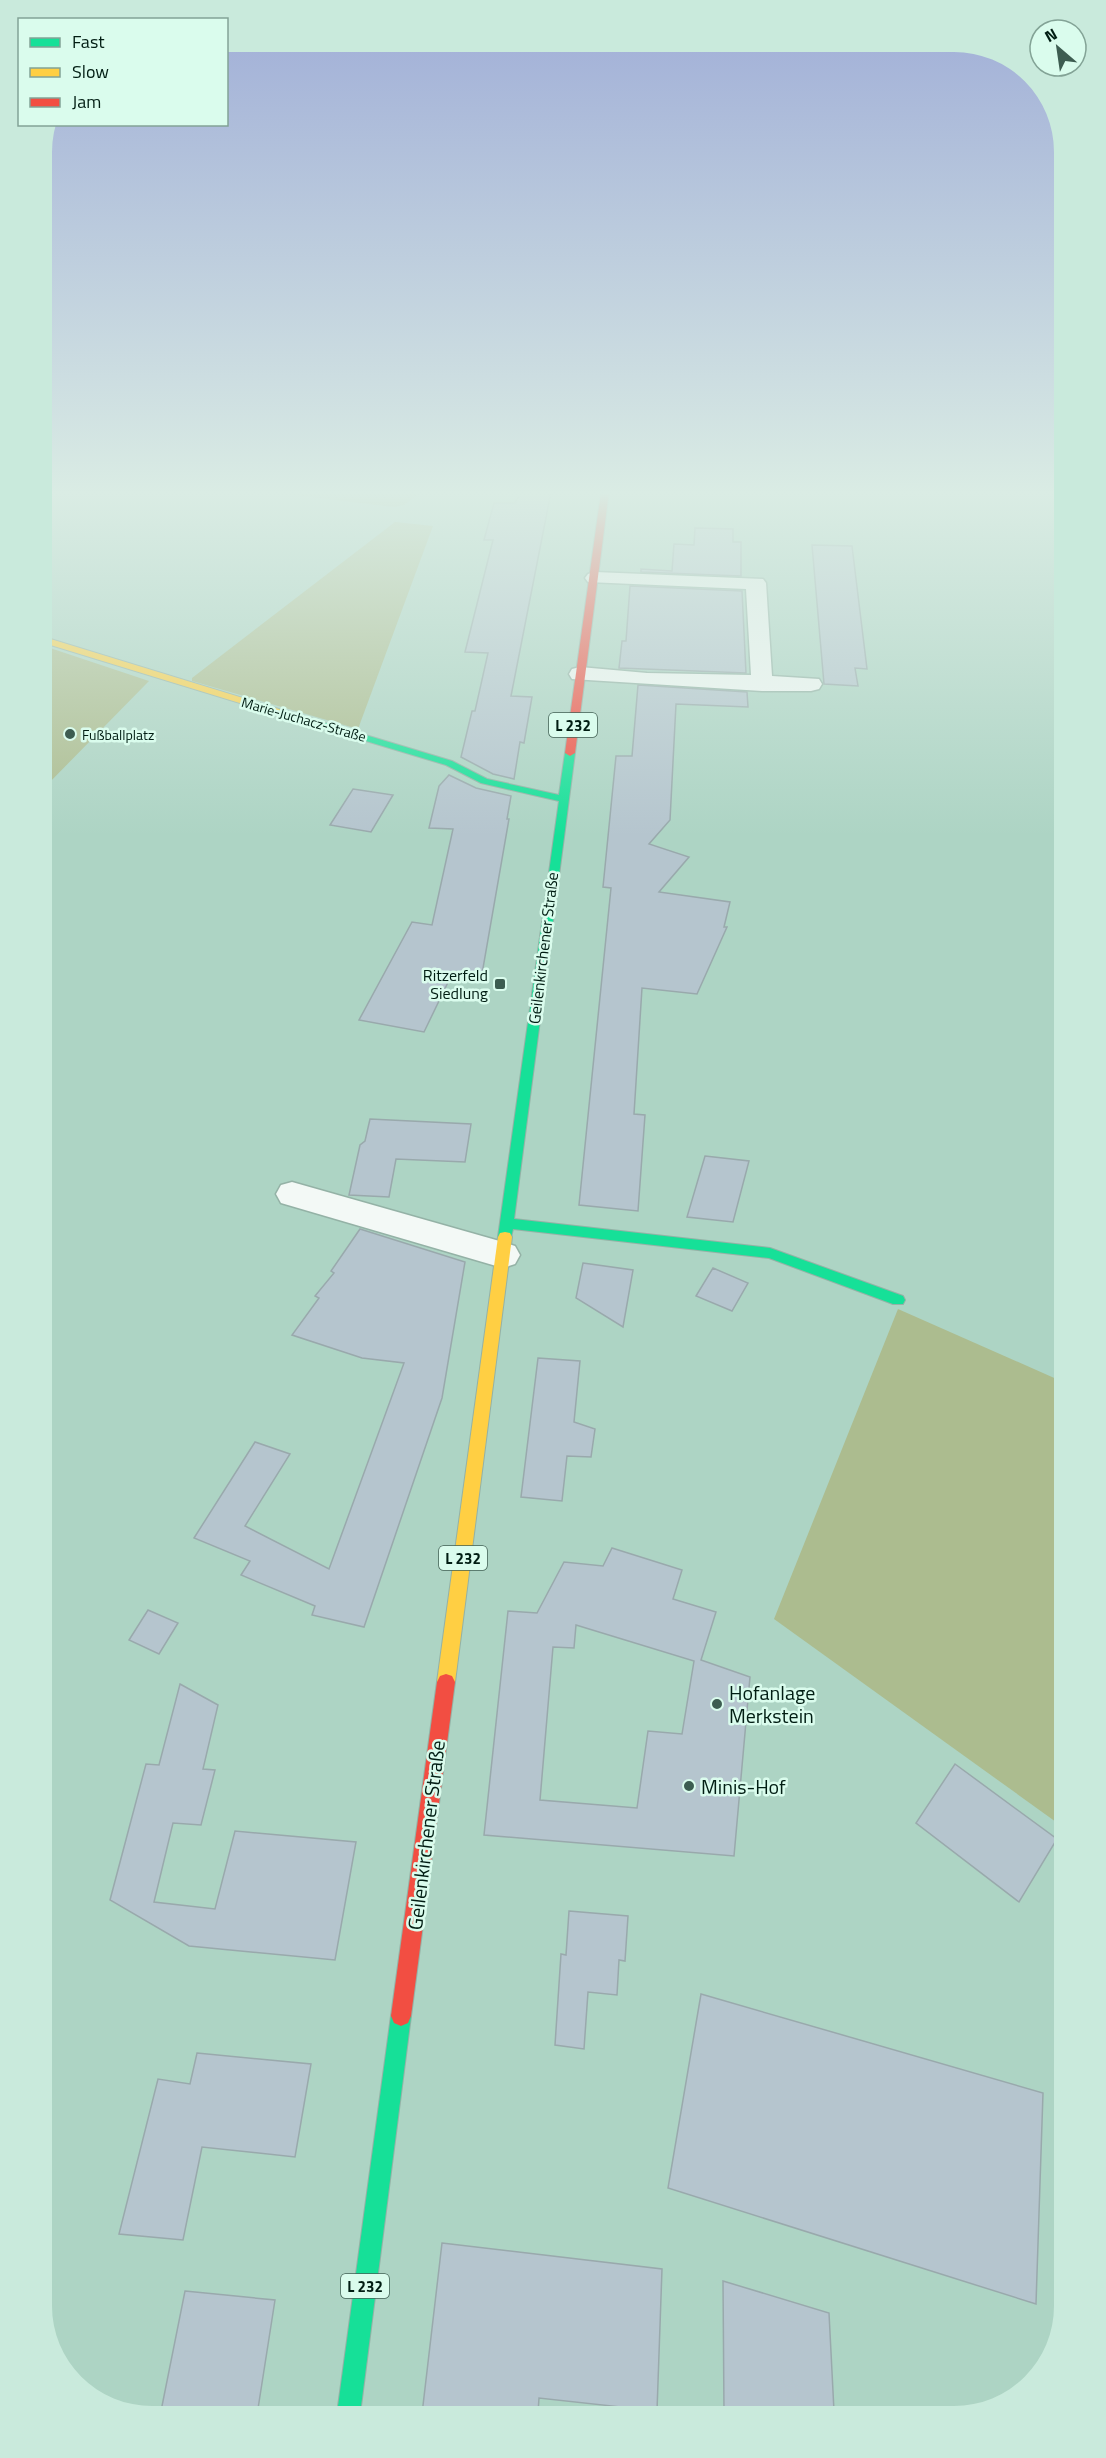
<svg xmlns="http://www.w3.org/2000/svg" width="1106" height="2458" font-family="'Titillium Web',sans-serif">
	<rect width="100%" height="100%" fill="#add4c4"/>
	<g fill="#acbc8f">
		<path d="M270,492H421L404,505L394,507Z"/>
		<path d="M395,522L433,526L358,729L192,681V678Z"/>
		<path d="M44,646L149,681L44,788Z"/>
		<path d="M898,1309L1061,1381L1063,1827L774,1619Z"/>
	</g>
	<g fill="#b5c5ce" stroke="#99a9ac" stroke-width="1.5" fill-rule="evenodd">
		<path d="M521,492H551L511,696L532,697L524,743L520,742L514,779L493,774L461,757L472,711H475L488,653L465,652L493,540H484L494,503H515Z"/>
		<path d="M695,528L733,529V542H741V576L641,572V569L672,571L674,544L694,545Z"/>
		<path d="M812,545L852,546L867,669L855,668L858,686L824,684Z"/>
		<path d="M630,586L742,591L746,673L619,668L622,641H626Z"/>
		<path d="M638,685L747,692L748,707L676,704L670,820L649,844L689,857L659,892L730,902L724,927H727L697,994L642,988L634,1114L645,1115L638,1211L579,1205L611,888L603,887L616,756H632Z"/>
		<path d="M449,775L476,788L511,796L507,819H509L482,974L453,972L424,1032L359,1020L412,922L432,925L453,829L429,828L439,786Z"/>
		<path d="M353,789L393,795L371,832L330,825Z"/>
		<path d="M370,1119L471,1124L465,1162L396,1159L389,1197L349,1195L360,1145L365,1141Z"/>
		<path d="M705,1156L749,1161L733,1222L687,1217Z"/>
		<path d="M360,1229L465,1262L442,1398L364,1627L312,1615L315,1606L241,1575L250,1561L194,1538L255,1442L290,1454L245,1526L329,1569L404,1363L362,1358L292,1335L319,1298L315,1296L334,1273L331,1271Z"/>
		<path d="M583,1263L633,1270L623,1327L576,1298Z"/>
		<path d="M713,1268L748,1283L732,1311L696,1296Z"/>
		<path d="M538,1358L580,1361L574,1422L595,1429L591,1457L567,1456L562,1501L521,1497Z"/>
		<path d="M612,1548L682,1570L673,1599L716,1612L701,1660L750,1677L734,1856L484,1835L508,1611L537,1613L564,1562L603,1566ZM576,1625L694,1661L682,1734L648,1731L637,1808L540,1800L553,1647L574,1648Z"/>
		<path d="M148,1610L178,1623L159,1654L129,1640Z"/>
		<path d="M180,1684L218,1705L203,1769L215,1770L201,1825L173,1823L154,1902L215,1909L235,1831L356,1842L335,1960L189,1946L110,1900L146,1764L159,1765Z"/>
		<path d="M955,1764L1057,1839L1019,1902L916,1823Z"/>
		<path d="M569,1911L628,1916L625,1961L619,1960L617,1995L588,1992L584,2049L555,2045L561,1954L566,1955Z"/>
		<path d="M701,1994L1043,2093L1036,2304L668,2188Z"/>
		<path d="M197,2053L311,2064L295,2157L202,2147L183,2240L119,2234L158,2079L190,2084Z"/>
		<path d="M442,2243L662,2269L657,2411L539,2398L538,2413L422,2414Z"/>
		<path d="M723,2281L829,2313L834,2411L724,2412Z"/>
		<path d="M185,2291L275,2300L257,2415L160,2416Z"/>
	</g>
	<g fill="none" stroke-linecap="round" stroke-linejoin="round">
		<defs>
			<g id="street">
				<path d="M595,572L763,579L766,583L772,676L819,679L822,684L819,689L811,691H762L572,679L569,674L572,669L580,667L647,673L751,675L746,589L588,582L585,578L588,574Z"/>
				<path d="M292,1182L503,1242L515,1246L520,1255L515,1264L503,1268L281,1203L276,1194L281,1185Z"/>
			</g>
			<g id="fast">
				<path d="M279,709L452,761L487,779L559,795L565,753L570,750L575,753L514,1219L770,1248L903,1296L905,1300L903,1304H893L769,1258L513,1229L510,1241H500L498,1237L559,801L481,783L446,765L276,714V710Z"/>
				<path d="M401,2006L408,2009L411,2016L360,2414H337L391,2016L394,2009Z"/>
			</g>
			<g id="slow">
				<path d="M44,637L282,710L284,712L276,714L44,643Z"/>
				<path d="M505,1232L510,1233L512,1237L455,1682L452,1688L446,1690L440,1688L437,1682L498,1237L500,1233Z"/>
			</g>
			<g id="jam">
				<path d="M601,492H609L575,753L570,756L565,753Z"/>
				<path d="M446,1674L452,1676L455,1682L411,2016L408,2023L401,2026L394,2023L391,2016L437,1682L440,1676Z"/>
			</g>
		</defs>
		<use href="#street" stroke="#94b2a6" stroke-width="3"/>
		<use href="#fast" stroke="#94b2a6" stroke-width="2"/>
		<use href="#slow" stroke="#94b2a6" stroke-width="2"/>
		<use href="#jam" stroke="#94b2a6" stroke-width="2"/>
		<use href="#street" fill="#f3f9f6" fill-rule="evenodd"/>
		<use href="#fast" fill="#16e098" fill-rule="evenodd"/>
		<use href="#slow" fill="#ffcf43" fill-rule="evenodd"/>
		<use href="#jam" fill="#f24e42" fill-rule="evenodd"/>
	</g>
	<linearGradient id="sky" x2="0" y2="1"><stop stop-color="#9fadd7"/><stop offset="0.59" stop-color="#daece4"/><stop offset="1" stop-color="#daece4" stop-opacity="0"/></linearGradient>
	<rect width="1106" height="836" fill="url(#sky)"/>
	<g fill="#3d5d51" stroke="#dafced" stroke-width="2">
		<circle cx="70" cy="734" r="6"/>
		<rect x="494" y="978" width="12" height="12" rx="3"/>
		<circle cx="717" cy="1704" r="6"/>
		<circle cx="689" cy="1786" r="6"/>
	</g>
	<g text-anchor="middle" dominant-baseline="central" stroke-width="5" stroke-linejoin="round" paint-order="stroke">
		<g font-size="14" fill="#011d13" stroke="#dafced">
			<text transform="translate(304 719) rotate(16)">Marie-Juchacz-Straße</text>
		</g>
		<g font-size="14" fill="#011d13" stroke="#dafced" text-anchor="start">
			<text x="82" y="734">Fußballplatz</text>
		</g>
		<g fill="#dafced" stroke="#426054" stroke-width="1.5">
			<rect x="549" y="713" width="48" height="24" rx="4.5"/>
			<rect x="439" y="1546" width="48" height="24" rx="4.5"/>
			<rect x="341" y="2274" width="48" height="24" rx="4.5"/>
		</g>
		<g font-size="15" font-weight="bold" fill="#011d13">
			<text x="573" y="725">L 232</text>
			<text x="463" y="1558">L 232</text>
			<text x="365" y="2286">L 232</text>
		</g>
		<g font-size="16" fill="#011d13" stroke="#dafced">
			<text transform="translate(543 948) rotate(-83)">Geilenkirchener Straße</text>
		</g>
		<g font-size="16" fill="#011d13" stroke="#dafced" text-anchor="end">
			<text x="488" y="975">Ritzerfeld<tspan x="488" dy="18">Siedlung</tspan></text>
		</g>
		<g font-size="20" fill="#011d13" stroke="#dafced" text-anchor="start">
			<text x="729" y="1692">Hofanlage<tspan x="729" dy="23">Merkstein</tspan></text>
			<text x="701" y="1786">Minis-Hof</text>
		</g>
		<g font-size="20" fill="#011d13" stroke="#dafced">
			<text transform="translate(426 1835) rotate(-83)">Geilenkirchener Straße</text>
		</g>
	</g>
	<path d="M0 0H1106V2458H0ZM152 52H954A100 100 0 0 1 1054 152V2306A100 100 0 0 1 954 2406H152A100 100 0 0 1 52 2306V152A100 100 0 0 1 152 52Z" fill="#c9eadc" fill-rule="evenodd"/>
	<rect x="18" y="18" width="210" height="108" fill="#dafced" stroke="#83a396" stroke-width="1.5"/>
	<rect x="30" y="38" width="30" height="9" fill="#16e098" stroke="#83a396" stroke-width="1.5"/>
	<text x="72" y="48" font-size="18" fill="#011d13">Fast</text>
	<rect x="30" y="68" width="30" height="9" fill="#ffcf43" stroke="#83a396" stroke-width="1.5"/>
	<text x="72" y="78" font-size="18" fill="#011d13">Slow</text>
	<rect x="30" y="98" width="30" height="9" fill="#f24e42" stroke="#83a396" stroke-width="1.5"/>
	<text x="72" y="108" font-size="18" fill="#011d13">Jam</text>
	<g transform="translate(1058 48) rotate(331)"><circle r="28" fill="#dafced" stroke="#83a396" stroke-width="1.5"/>
	<path d="M0-4.5L10 22L0 15L-10 22Z" fill="#3d5d51"/>
	<text y="-9" font-size="16" font-weight="bold" text-anchor="middle" fill="#011d13">N</text>
	</g>
</svg>
